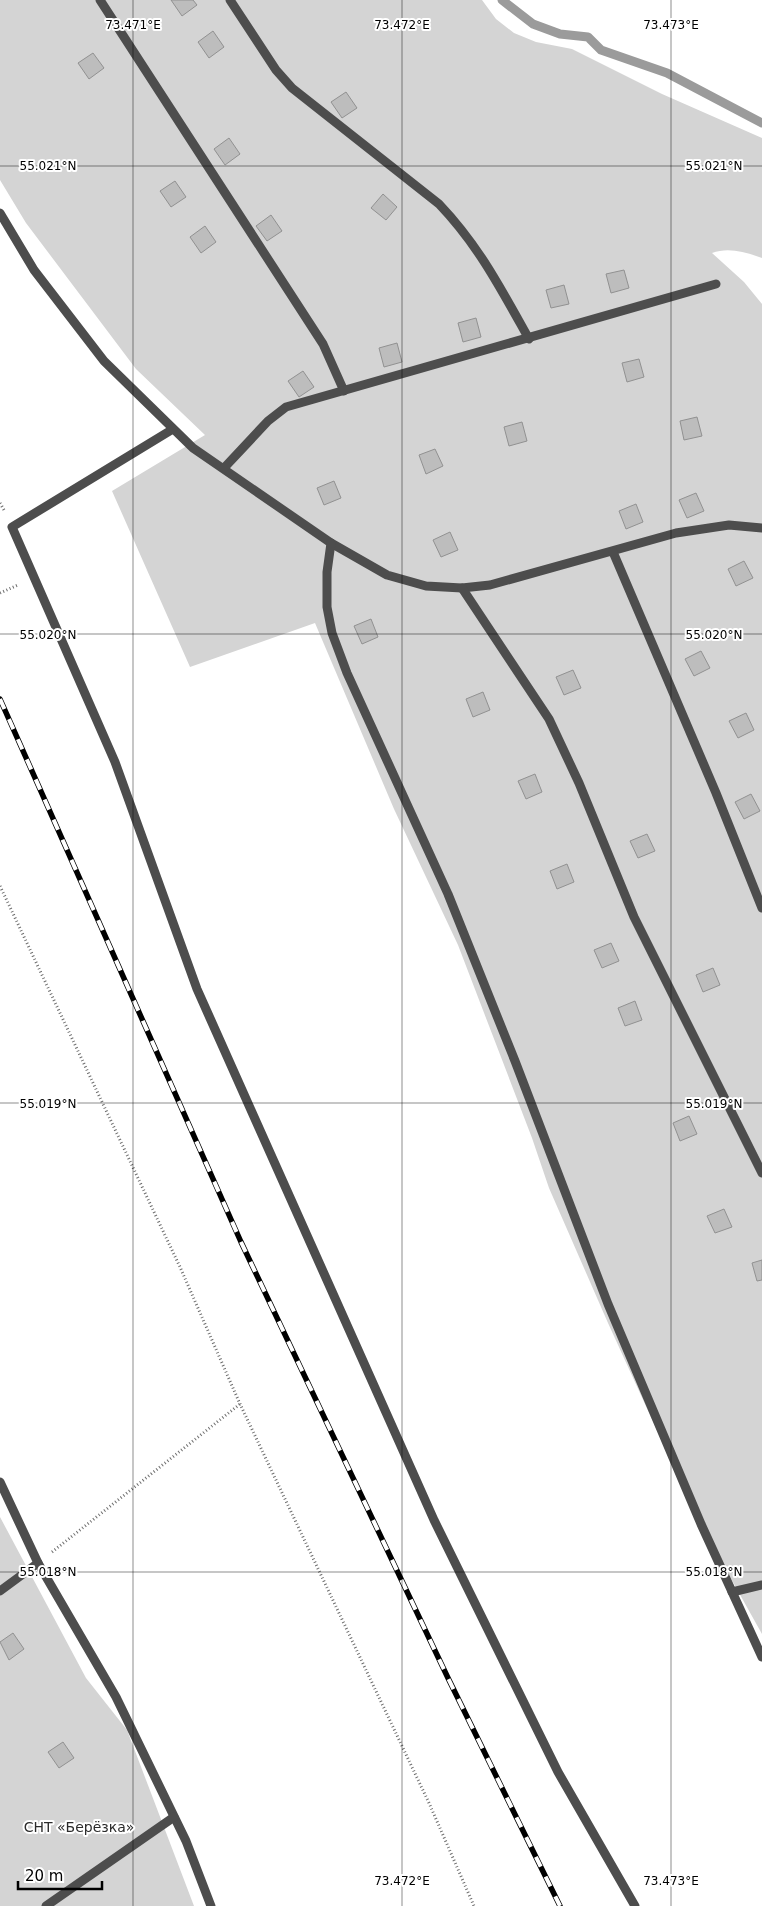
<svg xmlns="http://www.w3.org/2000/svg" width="762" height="1906" font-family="'DejaVu Sans',sans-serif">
	<rect width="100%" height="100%" fill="#fff"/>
	<g fill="#d4d4d4">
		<path d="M0,0H482L496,19L514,33L536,42L572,49L662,94L762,138V258C746,252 728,247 712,253L744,282L762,304V1634L696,1516L608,1323L549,1188L532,1138L458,945L394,809L315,623L190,667L112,491L205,435L136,369L26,223L0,180Z"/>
		<path d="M0,1517L86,1678L127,1730L194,1906H0Z"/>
	</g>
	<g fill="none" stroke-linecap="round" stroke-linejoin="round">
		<path stroke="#9b9b9b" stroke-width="9" d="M502,0L533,24L560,34L588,37L601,50L667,73L762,123"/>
	</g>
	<g fill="#bdbdbd" stroke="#919191">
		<path d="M171,0H193L197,5L182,16Z"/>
		<path d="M213,31L224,47L209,58L198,42Z"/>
		<path d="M93,53L104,68L89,79L78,63Z"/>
		<path d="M346,92L357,108L342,118L331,102Z"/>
		<path d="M229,138L240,154L225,165L214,149Z"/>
		<path d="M175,181L186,197L171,207L160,191Z"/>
		<path d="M383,194L397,207L386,220L371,208Z"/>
		<path d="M271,215L282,231L267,241L256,226Z"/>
		<path d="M205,226L216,242L201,253L190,237Z"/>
		<path d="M624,270L629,288L611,293L606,274Z"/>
		<path d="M564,285L569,304L551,308L546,290Z"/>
		<path d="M476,318L481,337L463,342L458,323Z"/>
		<path d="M397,343L402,362L384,367L379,348Z"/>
		<path d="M639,359L644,377L627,382L622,363Z"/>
		<path d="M303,371L314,387L299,397L288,381Z"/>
		<path d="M697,417L702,436L684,440L680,421Z"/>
		<path d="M522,422L527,441L509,446L504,427Z"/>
		<path d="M435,449L443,466L426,474L419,455Z"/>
		<path d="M334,481L341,498L324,505L317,488Z"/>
		<path d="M696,493L704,511L687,518L679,500Z"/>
		<path d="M636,504L643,522L626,529L619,511Z"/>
		<path d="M450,532L458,550L441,557L433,540Z"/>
		<path d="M744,561L753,578L736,586L728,569Z"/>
		<path d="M371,619L378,637L362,644L354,626Z"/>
		<path d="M701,651L710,668L694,676L685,659Z"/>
		<path d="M573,670L581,688L564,695L556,677Z"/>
		<path d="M483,692L490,710L473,717L466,699Z"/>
		<path d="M746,713L754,730L738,738L729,721Z"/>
		<path d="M535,774L542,792L526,799L518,781Z"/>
		<path d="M751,794L760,811L744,819L735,802Z"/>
		<path d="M647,834L655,851L638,858L630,841Z"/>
		<path d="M567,864L574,882L557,889L550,871Z"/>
		<path d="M611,943L619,961L602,968L594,950Z"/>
		<path d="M713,968L720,985L703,992L696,975Z"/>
		<path d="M635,1001L642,1020L625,1026L618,1008Z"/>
		<path d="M689,1116L697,1134L680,1141L673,1123Z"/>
		<path d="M724,1209L732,1227L715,1233L707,1216Z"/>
		<path d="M762,1260V1280L757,1281L752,1263Z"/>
		<path d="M13,1633L24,1649L9,1660L0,1642Z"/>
		<path d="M63,1742L74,1758L59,1768L48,1752Z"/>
	</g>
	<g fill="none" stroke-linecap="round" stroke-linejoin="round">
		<g stroke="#6f6f6f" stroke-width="3" stroke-dasharray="1 2.5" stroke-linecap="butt">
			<path d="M0,503L4,510"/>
			<path d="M0,593L18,585"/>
			<path d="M0,886L180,1267L240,1404L429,1803L474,1906"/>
			<path d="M52,1552L240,1404"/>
		</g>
		<g stroke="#4d4d4d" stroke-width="9">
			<path d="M100,0L323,344L344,391"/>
			<path d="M230,0L276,70L292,88L439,204C479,246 501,289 529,339"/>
			<path d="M0,213L34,270L104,361L193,448L331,543L387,575L426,586L462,588L490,585L676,533L729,525L762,528"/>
			<path d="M173,429L12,527L115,762L197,989L434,1520L558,1772L635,1906"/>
			<path d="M224,468L268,421L286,407L716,284"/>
			<path d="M331,543L327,572V607L332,633L347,673L448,894L515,1061L608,1304L701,1524L762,1657"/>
			<path d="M613,552L716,793L762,908"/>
			<path d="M462,588L549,719L579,783L634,917L762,1173"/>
			<path d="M0,1482L38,1563L116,1697L186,1841L211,1906"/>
			<path d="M0,1591L38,1563"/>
			<path d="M732,1592L762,1585"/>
			<path d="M46,1906L174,1817"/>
		</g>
		<defs>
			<path id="rail" d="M0,699L241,1242L448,1678L560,1906"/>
		</defs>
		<use href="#rail" stroke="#000" stroke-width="5.5"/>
		<use href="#rail" stroke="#fff" stroke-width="4" stroke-dasharray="11" stroke-linecap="butt"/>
	</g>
	<path fill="none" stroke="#000" stroke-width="1" stroke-opacity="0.45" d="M133,0V1906M402,0V1906M671,0V1906M0,166H762M0,634H762M0,1103H762M0,1572H762"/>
	<g text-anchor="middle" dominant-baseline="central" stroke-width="4" stroke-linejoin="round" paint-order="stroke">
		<g font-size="14" fill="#2b2b2b" stroke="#fff">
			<text x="79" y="1827">СНТ «Берёзка»</text>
		</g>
	</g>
	<g font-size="12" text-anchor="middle" fill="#000" stroke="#fff" stroke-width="4" stroke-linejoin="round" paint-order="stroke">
		<text x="133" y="29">73.471°E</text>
		<text x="402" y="29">73.472°E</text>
		<text x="671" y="29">73.473°E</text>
		<text x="48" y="170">55.021°N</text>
		<text x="714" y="170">55.021°N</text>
		<text x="48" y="639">55.020°N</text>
		<text x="714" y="639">55.020°N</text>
		<text x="48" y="1108">55.019°N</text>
		<text x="714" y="1108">55.019°N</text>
		<text x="48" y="1576">55.018°N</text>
		<text x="714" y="1576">55.018°N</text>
		<text x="402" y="1885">73.472°E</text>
		<text x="671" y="1885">73.473°E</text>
	</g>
	<path d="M18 1881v8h84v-8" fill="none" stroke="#000000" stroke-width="2.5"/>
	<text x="25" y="1881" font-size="15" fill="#000000" stroke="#ffffff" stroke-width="4" paint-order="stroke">20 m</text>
</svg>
